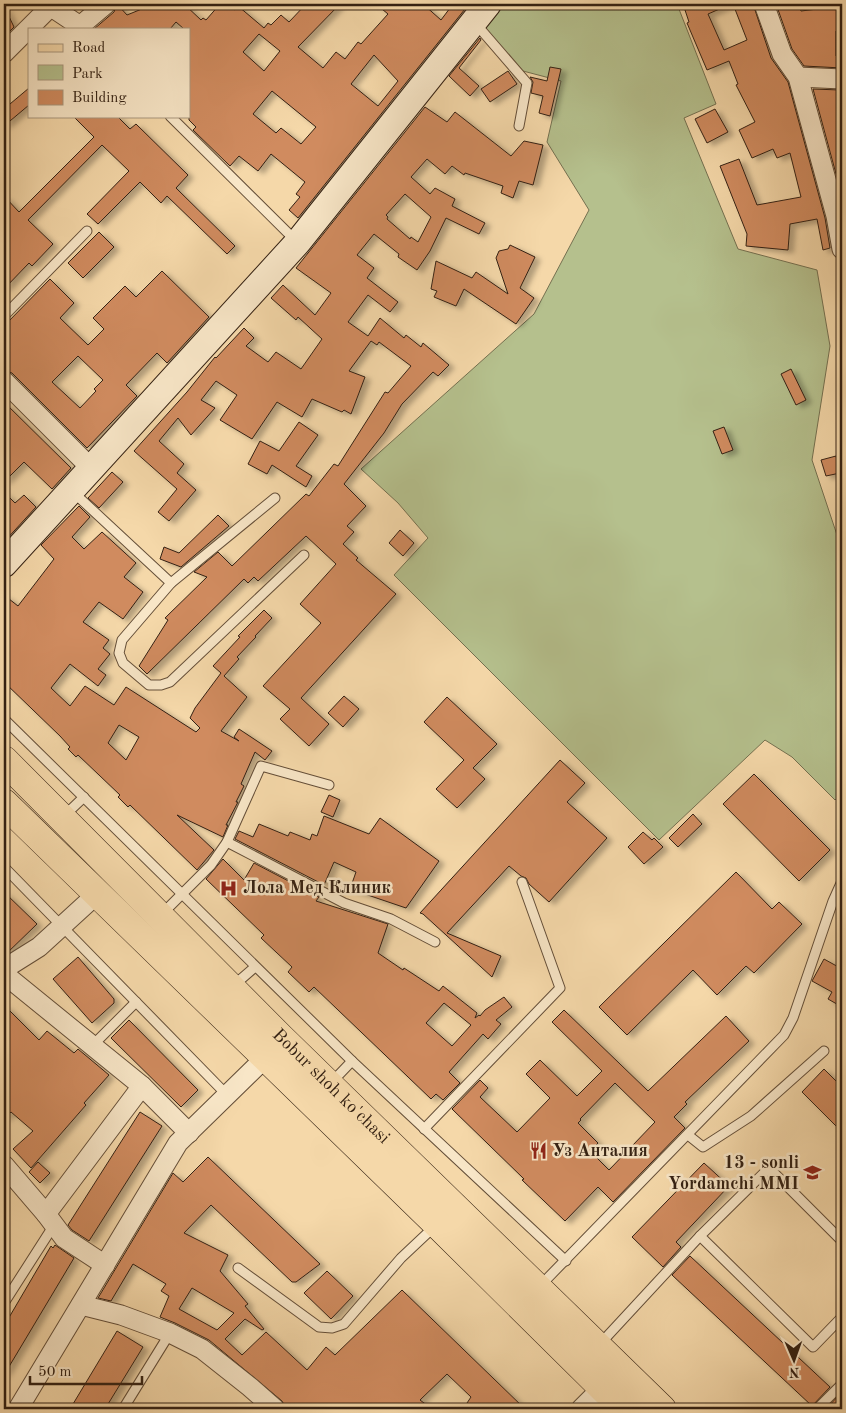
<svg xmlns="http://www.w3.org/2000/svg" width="846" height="1413" font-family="'Old Standard TT',serif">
	<defs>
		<filter id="shadow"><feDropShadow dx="5.5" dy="3" stdDeviation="2.5" flood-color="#0004"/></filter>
	</defs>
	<rect width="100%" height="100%" fill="#f5d8a9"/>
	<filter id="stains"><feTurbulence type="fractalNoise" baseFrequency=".004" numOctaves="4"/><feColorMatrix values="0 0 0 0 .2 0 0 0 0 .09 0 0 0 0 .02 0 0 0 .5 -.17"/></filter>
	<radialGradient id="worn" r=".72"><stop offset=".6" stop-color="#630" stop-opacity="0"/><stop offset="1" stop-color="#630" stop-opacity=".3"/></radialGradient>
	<path fill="#b5c08d" stroke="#747050" d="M496,4H677L716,104L684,118L738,249L817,270L830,346L812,460L842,550V793L835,800L792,757L765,740L659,840L394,575L428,538L398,503L361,469L534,314L589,210L547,142L561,81L523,71L480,24Z"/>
	<g fill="#d08b5f" stroke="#332012" fill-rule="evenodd" filter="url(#shadow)">
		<path d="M117,4L127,15L154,4H184L201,20L203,18L206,20L220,4H228L235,10L238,6L264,28L268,23L271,25L281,15L289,22L306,4H340L298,47L323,68L336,52L345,59L358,42L361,44L388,14L376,4H423L441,20L453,4H469L298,218L289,210L300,197L296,194L305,182L271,154L258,171L239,156L230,166L193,130L196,127L189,120V29H184L176,22L170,29H94L114,12ZM259,34L280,51L264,71L243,52ZM374,55L398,81L378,106L351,84ZM272,91L316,127L301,144L281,128L276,133L253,114Z"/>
		<path d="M683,4H731L708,14L724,50L747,40L733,4H753L771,58L788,82L825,218L830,248L823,250L817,219L790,224L788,250L746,246L747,234L720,166L739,159L757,205L801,197L790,153L777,158L773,149L752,158L739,130L755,122L736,85L738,84L729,61L707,70L687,23L689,22Z"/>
		<path d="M776,4H798L801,11L842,6V30L836,31V56H842V68L804,66L792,49Z"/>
		<path d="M4,6L14,27L4,37Z"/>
		<path d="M480,38L481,40L459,68L479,86L470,96L449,76Z"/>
		<path d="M550,67L561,69L550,116L539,113L543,96L531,93L533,82L530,77L547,81Z"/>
		<path d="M508,71L517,84L490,102L481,89Z"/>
		<path d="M29,88V105L4,126V109Z"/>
		<path d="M813,89L840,90L842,97V196Z"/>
		<path d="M425,107L447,122L455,112L511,156L524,141L543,145L533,185L519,181L513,198L501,193L503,186L465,173L464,175L452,166L445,174L427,159L411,177L430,194L435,188L455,199L452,206L485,223L479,234L446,218L430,251L417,270L398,257L399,254L374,234L357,255L374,268L367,278L398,302L390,312L368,295L348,322L368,336L380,318L404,338L406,335L421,347L423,343L449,365L438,376L433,372L402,404L384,433L344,484L366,506L347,526L354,532L343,544L358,558L356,560L396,594L301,698L329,724L309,746L280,719L290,709L263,686L321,623L300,604L336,564L306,536L258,581L254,577L248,583L244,579L147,674L139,666L168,620L165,618L207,577L194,572L218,552L232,566L306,494L309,496L334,464L338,466L385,392L388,393L411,366L379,342L377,345L371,341L349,371L365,377L351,414L344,410L342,412L312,399L302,417L277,402L252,439L220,420L237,395L216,381L201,400L215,408L191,435L178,418L159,441L184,464L177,473L196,490L169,521L158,512L177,489L134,451L187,392L215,357L216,358L244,328L254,338L246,346L268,362L276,352L301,369L322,339L298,317L296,320L271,298L283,285L315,315L331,293L296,268ZM405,194L431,217L418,242L411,237L410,239L387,219L388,217L386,215Z"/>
		<path d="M715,109L728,132L707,143L695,119Z"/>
		<path d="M73,116H117L130,129L136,124L188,175L176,188L235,246L227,254L167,196L161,203L140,182L98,224L87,214L129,171L102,145L28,220L53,244L32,266L29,263L4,289V196L19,212L94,137Z"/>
		<path d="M99,232L114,247L83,278L68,263Z"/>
		<path d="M510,245L535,257L520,288L534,298L516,324L464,289L456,306L434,297L437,291L431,289L436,261L472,278L476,272L508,294L496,258L499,251L508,249Z"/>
		<path d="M162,271L209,317L167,363L157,353L126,385L137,396L87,448L12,373L4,370V326L50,279L74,303L60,318L88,345L104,329L93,318L125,286L136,297ZM78,356L103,380L94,389L96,391L80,408L52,382Z"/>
		<path d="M791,369L806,400L796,405L781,374Z"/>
		<path d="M4,402L71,468L52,489L24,462L4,482Z"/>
		<path d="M299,422L318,435L296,466L312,476L306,487L272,465L267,474L248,464L260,441L279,451Z"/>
		<path d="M724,427L733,450L722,454L713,431Z"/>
		<path d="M836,456L840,473L826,476L821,460Z"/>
		<path d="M112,472L123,482L99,508L88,498Z"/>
		<path d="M4,492L15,503L24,495L36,507L4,542Z"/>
		<path d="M79,506L90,517L72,537L84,549L102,532L136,563L124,577L143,592L123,619L99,602L83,622L109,640L103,648L110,654L98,669L106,675L98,686L70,664L51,688L70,706L85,686L114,705L126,687L196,732L200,728L190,718L195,708L221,673L213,666L240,637L238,636L264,610L272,618L255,636L256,637L237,657L239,659L224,676L247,697L221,731L239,741L234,737L239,729L272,751L265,760L255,752L241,784L244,786L236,802H238L226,825H228L223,837L177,815L214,850L197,870L130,805L128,807L118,797L120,795L78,755L76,757L68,749L70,747L60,736L4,682V595L18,606L54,559L41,545ZM119,725L139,737L126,760L108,743Z"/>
		<path d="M218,515L229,526L181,567L160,559L164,547L179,553Z"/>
		<path d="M400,530L414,543L403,556L389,543Z"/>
		<path d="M344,696L359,709L343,727L328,713Z"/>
		<path d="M447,697L497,744L473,768L485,779L457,808L436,789L464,760L424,722Z"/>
		<path d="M560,760L585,783L567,802L607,838L549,902L529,884L526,878L521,876L509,866L447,933L501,956L492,977L423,914L420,913Z"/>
		<path d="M754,774L830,850L799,881L723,804Z"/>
		<path d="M329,795L340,800L333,817L321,812Z"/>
		<path d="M693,814L702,824L678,847L669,838Z"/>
		<path d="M324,816L369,834L380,818L439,861L406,908L350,889L356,872L334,862L324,885L235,839L239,831L253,837L259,824L288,836L290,832L310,840L312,834L317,836Z"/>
		<path d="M643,832L652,840L654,838L663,847L644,864L628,847Z"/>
		<path d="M223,859L244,880L254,863L319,897L316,901L388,924L378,953L403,970L404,968L439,991L443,986L477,1013L475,1018L479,1015L480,1016L485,1010L504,997L512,1007L496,1020L501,1024L488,1039L483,1034L449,1072L460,1083L443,1100L436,1094L431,1099L314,987L309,992L288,972L292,967L261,938L264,935L206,879ZM444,1003L471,1025L452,1046L426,1023Z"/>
		<path d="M736,872L772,909L779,902L802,924L754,973L746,966L717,995L693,970L627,1035L599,1007Z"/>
		<path d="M4,892L37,924L4,956Z"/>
		<path d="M78,957L114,999V1003L92,1023L53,979Z"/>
		<path d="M824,959L842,969V1007L828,999L832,992L812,981Z"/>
		<path d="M4,1005L39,1040L47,1031L74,1053L78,1049L109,1075L84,1103L86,1105L31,1168L13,1149L33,1131L11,1112L4,1119Z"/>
		<path d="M564,1010L648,1091L726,1016L749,1041L685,1102L687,1104L674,1117L685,1128L613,1202L598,1187L565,1221L522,1180L524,1179L452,1109L480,1080L488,1088L480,1097L517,1132L550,1098L526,1074L540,1060L577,1096L602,1071L552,1022ZM615,1083L655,1122L609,1170L590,1151L598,1143L578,1123L581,1120L580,1119Z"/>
		<path d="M129,1020L198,1090L181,1107L111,1038Z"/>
		<path d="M824,1069L842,1087V1132L802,1092Z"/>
		<path d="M140,1112L162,1126L89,1241L72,1230L68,1225Z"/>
		<path d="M208,1157L320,1264L296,1282H292L211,1205L184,1233L228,1255L220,1271L248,1304L245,1306L264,1329L262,1330L245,1319L225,1339L242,1355L266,1332L307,1370L326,1347L335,1355L402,1290L525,1409H463L471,1397L447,1374L420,1400L432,1409H286L282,1401L209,1340L175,1323L160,1317L169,1296L161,1291L166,1284L133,1264L111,1301L98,1298L173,1173L183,1182ZM192,1288L234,1313L217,1330L179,1309Z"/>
		<path d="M38,1162L50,1173L40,1183L29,1172Z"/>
		<path d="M704,1163L729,1186L676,1242L681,1247L663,1267L632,1237Z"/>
		<path d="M55,1245L74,1258L4,1375V1326L51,1246L53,1248Z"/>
		<path d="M690,1256L830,1387L812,1406L672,1275Z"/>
		<path d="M327,1271L353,1296L331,1319L304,1293Z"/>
		<path d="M117,1331L143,1347L105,1409H70Z"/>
		<path d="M839,1395L842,1398V1409H826Z"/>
	</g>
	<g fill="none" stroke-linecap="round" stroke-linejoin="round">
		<defs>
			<g id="lane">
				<path d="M476,24L527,83L519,126"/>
				<path d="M170,116L296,241"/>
				<path d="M4,316L87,231"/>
				<path d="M72,491L171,583L122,640L119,653L123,663L149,685H161L170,682L304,555"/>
				<path d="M171,583L275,498"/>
				<path d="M4,719L352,1061L566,1261"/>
				<path d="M64,816L84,797"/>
				<path d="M227,842L344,903L391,919L435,942"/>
				<path d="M4,867L227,1095"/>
				<path d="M161,915L211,865L227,842L261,766L329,785"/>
				<path d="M233,986L255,967"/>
				<path d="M92,1046L136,1002"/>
				<path d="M331,1083L352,1061"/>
				<path d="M424,1129L560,988L522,882"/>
				<path d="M688,1135L703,1147L751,1116L824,1051"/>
				<path d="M842,1241L769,1168L700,1236L813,1347L842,1317"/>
				<path d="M238,1268L319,1327L332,1328L344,1324L401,1258L435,1226"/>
				<path d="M539,1287L784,1035L793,1018L833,901L842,881"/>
				<path d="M4,1303L54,1225"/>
				<path d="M600,1344L700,1236"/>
				<path d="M123,1409L170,1333"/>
				<path d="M817,1409L842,1384"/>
			</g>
			<g id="street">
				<path d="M47,4L80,26L106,4"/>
				<path d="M764,4L782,54L798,77L836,216L842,249"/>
				<path d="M4,53L53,4"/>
				<path d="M798,77L842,79"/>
				<path d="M4,381L92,469"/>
				<path d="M4,969L39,947L97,894"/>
				<path d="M4,974L142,1086"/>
				<path d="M4,1165L46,1214L142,1086L189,1133"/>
				<path d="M46,1214L64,1238L105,1265"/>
				<path d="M81,1305L121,1315L170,1333L202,1349L250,1387L275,1409"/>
				<path d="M18,1409L178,1143L265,1058"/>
				<path d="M581,1409L602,1388"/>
			</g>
			<path id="secondary" d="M4,564L298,242L488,4"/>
			<g id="primary">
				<path id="s1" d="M4,760L281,1038L662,1409"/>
				<path d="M4,803L437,1224L624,1409"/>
			</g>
		</defs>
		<use href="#lane" stroke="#644e38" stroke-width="11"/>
		<use href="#street" stroke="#644e38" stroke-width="21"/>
		<use href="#secondary" stroke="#332012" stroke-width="28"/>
		<use href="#primary" stroke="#332012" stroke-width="29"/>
		<use href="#lane" stroke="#f8e6c7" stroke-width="9"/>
		<use href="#street" stroke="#f8e6c7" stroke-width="19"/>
		<use href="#secondary" stroke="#f8e6c7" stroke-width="26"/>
		<use href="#primary" stroke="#f5d8a9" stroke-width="28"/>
	</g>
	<defs>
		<symbol id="hospital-bare" viewBox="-9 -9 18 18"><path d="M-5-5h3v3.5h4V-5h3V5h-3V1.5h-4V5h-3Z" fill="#8f2418" stroke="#f8e6c7" stroke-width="2.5" paint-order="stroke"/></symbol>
		<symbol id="restaurant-bare" viewBox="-9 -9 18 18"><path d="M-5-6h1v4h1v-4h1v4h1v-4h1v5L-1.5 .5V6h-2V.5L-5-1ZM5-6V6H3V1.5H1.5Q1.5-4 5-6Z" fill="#8f2418" stroke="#f8e6c7" stroke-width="2.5" paint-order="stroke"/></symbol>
		<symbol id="school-bare" viewBox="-9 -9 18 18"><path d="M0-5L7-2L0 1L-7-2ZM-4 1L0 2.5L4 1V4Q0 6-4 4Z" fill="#8f2418" stroke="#f8e6c7" stroke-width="2.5" paint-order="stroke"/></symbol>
	</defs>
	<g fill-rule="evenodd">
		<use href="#hospital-bare" x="216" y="876" width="25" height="25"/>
		<use href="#restaurant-bare" x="526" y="1138" width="25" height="25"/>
		<use href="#school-bare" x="800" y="1160" width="25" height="25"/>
	</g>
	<g text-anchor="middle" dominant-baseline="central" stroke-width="5" stroke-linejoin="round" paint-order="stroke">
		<g font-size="18" font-weight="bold" fill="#332012" stroke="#f8e6c7" text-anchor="start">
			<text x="243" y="888">Лола Мед Клиник</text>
			<text x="552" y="1151">Уз Анталия</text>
			<text x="799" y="1163" text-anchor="end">13 - sonli<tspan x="799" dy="21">Yordamchi MMI</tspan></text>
		</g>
		<g font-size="18" fill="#332012" stroke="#f8e6c7">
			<text stroke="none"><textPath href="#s1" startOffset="462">Bobur shoh ko'chasi</textPath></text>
		</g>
	</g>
	<rect width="846" height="1413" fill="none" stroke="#f5d8a9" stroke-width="20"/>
	<rect x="5" y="5" width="836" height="1403" fill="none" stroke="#332012" stroke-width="2.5"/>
	<rect x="10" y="10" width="826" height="1393" fill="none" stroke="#332012"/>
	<rect x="28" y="28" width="162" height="90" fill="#f8e6c7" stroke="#a9977f"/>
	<rect x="38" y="44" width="25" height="8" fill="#f5d8a9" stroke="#a9977f"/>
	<text x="72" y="52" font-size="15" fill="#332012">Road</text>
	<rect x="38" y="65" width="25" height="15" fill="#b5c08d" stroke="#a9977f"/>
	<text x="72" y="78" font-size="15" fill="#332012">Park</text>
	<rect x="38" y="90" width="25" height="15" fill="#d08b5f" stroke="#a9977f"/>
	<text x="72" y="102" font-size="15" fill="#332012">Building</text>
	<g transform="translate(794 1360) rotate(178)" stroke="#f8e6c7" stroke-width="4" paint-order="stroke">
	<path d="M0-4L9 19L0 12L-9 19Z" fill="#332012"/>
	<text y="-8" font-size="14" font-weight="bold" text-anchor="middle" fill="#332012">N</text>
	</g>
	<path d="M30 1376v8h112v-8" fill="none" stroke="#332012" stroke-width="2.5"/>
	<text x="38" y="1376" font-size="15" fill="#332012" stroke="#f8e6c7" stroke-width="4" paint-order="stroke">50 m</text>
	<rect width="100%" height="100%" filter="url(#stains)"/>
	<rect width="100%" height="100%" fill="url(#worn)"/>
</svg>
